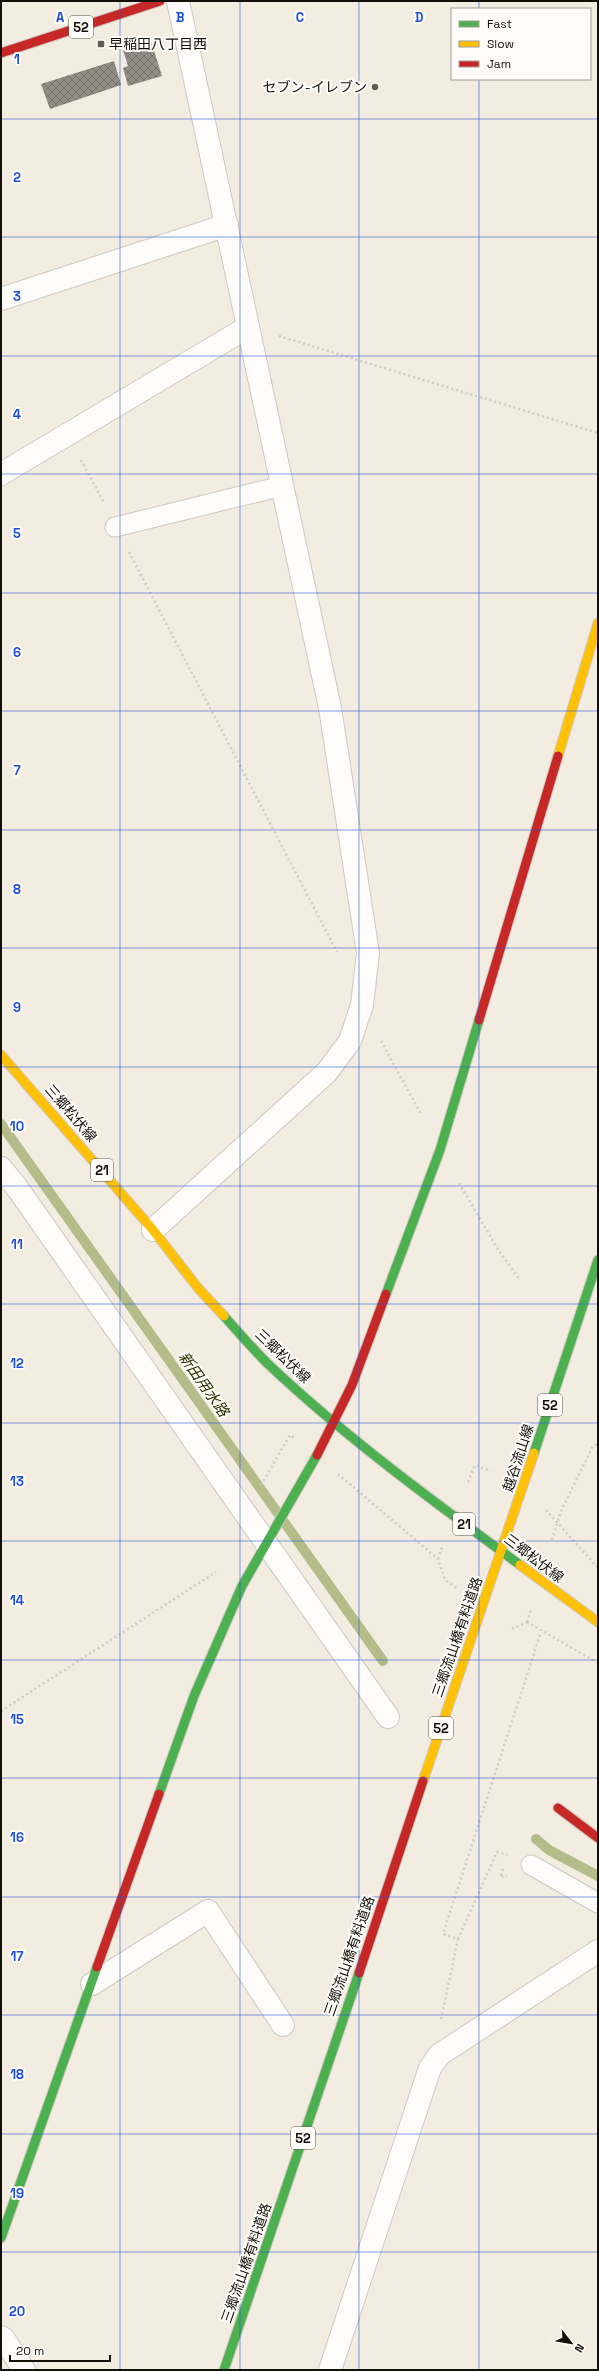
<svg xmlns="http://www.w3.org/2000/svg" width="599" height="2371" font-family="'Space Grotesk','Noto Sans JP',sans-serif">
	<defs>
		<pattern id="building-cross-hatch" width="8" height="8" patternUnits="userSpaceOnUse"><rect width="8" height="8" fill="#928f87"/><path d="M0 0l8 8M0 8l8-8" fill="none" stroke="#76736d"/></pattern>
	</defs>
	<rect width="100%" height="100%" fill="#f2ece1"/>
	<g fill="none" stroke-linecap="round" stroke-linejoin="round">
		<g stroke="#b4bd8a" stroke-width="10">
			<path d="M1,1124L383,1661"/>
			<path d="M536,1839L549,1850L598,1876"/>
		</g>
	</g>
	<g fill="url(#building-cross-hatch)">
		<path d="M151,41L162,76L128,86L123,68L128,66L123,50Z"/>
		<path d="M114,61L121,85L50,109L41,84Z"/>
	</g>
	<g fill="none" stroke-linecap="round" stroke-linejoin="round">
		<defs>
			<g id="lane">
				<path d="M115,527L282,486"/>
				<path d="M531,1865L598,1903"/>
			</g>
			<g id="street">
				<path d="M1,299L227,225"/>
				<path d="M1,474L248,327"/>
				<path d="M1,1168L18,1189L388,1717"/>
				<path d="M153,1230L327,1072L350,1041L362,1005L368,953L330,708L178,1"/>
				<path d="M92,1984L208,1911L283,2025"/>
				<path d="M1,2337L4,2339L24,2370"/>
				<path d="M330,2370L430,2068L439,2055L598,1951"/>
			</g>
			<g id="fast">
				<path d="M386,1294L440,1150L479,1020"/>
				<path d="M224,1316C238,1332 252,1348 267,1363C345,1437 433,1501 520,1565"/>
				<path d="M534,1453L598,1260"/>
				<path d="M159,1794L194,1696L242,1586L317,1455"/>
				<path d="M1,2238L97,1967"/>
				<path d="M224,2370L359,1973"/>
			</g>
			<g id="slow">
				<path d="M558,756L598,623"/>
				<path d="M1,1055L153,1230L198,1288L224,1316"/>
				<path d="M520,1565L598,1622"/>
				<path d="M423,1781L534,1453"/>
			</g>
			<g id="jam">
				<path d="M1,53L160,1"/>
				<path d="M479,1020L558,756"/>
				<path d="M317,1455L352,1385L386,1294"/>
				<path d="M558,1808L598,1838"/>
				<path d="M97,1967L159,1794"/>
				<path d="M359,1973L423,1781"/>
			</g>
		</defs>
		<use href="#lane" stroke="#cec9c1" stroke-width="21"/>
		<use href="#street" stroke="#cec9c1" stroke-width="24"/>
		<use href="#fast" stroke="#cec9c1" stroke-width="11"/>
		<use href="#slow" stroke="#cec9c1" stroke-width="11"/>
		<use href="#jam" stroke="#cec9c1" stroke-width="11"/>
		<g stroke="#ceccc8" stroke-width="2.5" stroke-dasharray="2 3" stroke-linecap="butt">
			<path d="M279,336L598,433"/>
			<path d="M81,460L104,503"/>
			<path d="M129,552L337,952"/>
			<path d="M381,1041L421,1114"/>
			<path d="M459,1183L497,1248L519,1279"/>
			<path d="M338,1474L438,1559L445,1580L458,1589"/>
			<path d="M468,1482L475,1465L491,1471"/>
			<path d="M261,1485L290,1435L294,1438"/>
			<path d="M546,1510L598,1568"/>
			<path d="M552,1540L561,1511L593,1446L598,1444"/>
			<path d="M438,1559L443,1545"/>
			<path d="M527,1622L598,1663"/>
			<path d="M527,1622L531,1609"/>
			<path d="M512,1629L527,1622"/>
			<path d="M1,1711L216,1572"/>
			<path d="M503,1869L500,1877L507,1876"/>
			<path d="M458,1939L497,1852L507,1855"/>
			<path d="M441,2019L458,1939L443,1934L541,1632"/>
		</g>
		<use href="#lane" stroke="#fdfcfa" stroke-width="19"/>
		<use href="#street" stroke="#fdfcfa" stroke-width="22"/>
		<use href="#fast" stroke="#4caf50" stroke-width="9"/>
		<use href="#slow" stroke="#ffc107" stroke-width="9"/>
		<use href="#jam" stroke="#c62828" stroke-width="9"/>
	</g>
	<path fill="none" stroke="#1d4ed8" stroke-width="1" stroke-opacity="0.55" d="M120,1V2370M240,1V2370M359,1V2370M479,1V9M479,79V2370M1,119H598M1,237H598M1,356H598M1,474H598M1,593H598M1,711H598M1,830H598M1,948H598M1,1067H598M1,1186H598M1,1304H598M1,1423H598M1,1541H598M1,1660H598M1,1778H598M1,1897H598M1,2015H598M1,2134H598M1,2252H598"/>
	<g fill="#615d55" stroke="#fefcf8" stroke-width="1.5">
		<rect x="97" y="40" width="8" height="8" rx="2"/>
		<circle cx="375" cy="87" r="4"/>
	</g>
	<g text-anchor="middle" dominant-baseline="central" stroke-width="4" stroke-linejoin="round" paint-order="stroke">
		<g fill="#fefcf8" stroke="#5a5751" stroke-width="1">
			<rect x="69" y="16" width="24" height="22" rx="3"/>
			<rect x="91" y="1159" width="22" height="22" rx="3"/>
			<rect x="538" y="1394" width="24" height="22" rx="3"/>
			<rect x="453" y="1513" width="22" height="22" rx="3"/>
			<rect x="429" y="1717" width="24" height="22" rx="3"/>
			<rect x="291" y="2127" width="24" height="22" rx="3"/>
		</g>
		<g font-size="13" font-weight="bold" fill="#131009">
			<text x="81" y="27">52</text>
			<text x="102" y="1170">21</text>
			<text x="550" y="1405">52</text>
			<text x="464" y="1524">21</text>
			<text x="441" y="1728">52</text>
			<text x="303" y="2138">52</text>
		</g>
		<g font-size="14" fill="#131009" stroke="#fefcf8" text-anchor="start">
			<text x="109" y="44">早稲田八丁目西</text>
			<text x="367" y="87" text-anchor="end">セブン-イレブン</text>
		</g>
		<g font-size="14" fill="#131009" stroke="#fefcf8">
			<text transform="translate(71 1113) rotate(49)">三郷松伏線</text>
			<text transform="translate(283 1356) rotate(44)">三郷松伏線</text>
			<text transform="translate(518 1458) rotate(-72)">越谷流山線</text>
			<text transform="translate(534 1558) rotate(37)">三郷松伏線</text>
			<text transform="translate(457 1637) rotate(-71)">三郷流山橋有料道路</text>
			<text transform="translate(349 1956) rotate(-71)">三郷流山橋有料道路</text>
			<text transform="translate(246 2263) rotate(-71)">三郷流山橋有料道路</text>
		</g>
		<g font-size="15" font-style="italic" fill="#2b3400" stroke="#fefcf8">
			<text transform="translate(204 1384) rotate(55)">新田用水路</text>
		</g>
	</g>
	<g font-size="13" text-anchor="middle" font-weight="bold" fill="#1d4ed8" stroke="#fefcf8" stroke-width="4" stroke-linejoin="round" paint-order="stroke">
		<text x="60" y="22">A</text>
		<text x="180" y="22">B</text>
		<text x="300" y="22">C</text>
		<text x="419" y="22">D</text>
		<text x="17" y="64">1</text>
		<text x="17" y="182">2</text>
		<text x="17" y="301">3</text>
		<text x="17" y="419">4</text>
		<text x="17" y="538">5</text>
		<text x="17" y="657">6</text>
		<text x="17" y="775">7</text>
		<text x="17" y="894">8</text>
		<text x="17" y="1012">9</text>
		<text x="17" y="1131">10</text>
		<text x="17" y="1249">11</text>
		<text x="17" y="1368">12</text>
		<text x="17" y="1486">13</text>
		<text x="17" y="1605">14</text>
		<text x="17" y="1724">15</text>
		<text x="17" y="1842">16</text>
		<text x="17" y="1961">17</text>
		<text x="17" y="2079">18</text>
		<text x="17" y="2198">19</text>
		<text x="17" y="2316">20</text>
	</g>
	<rect width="599" height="2371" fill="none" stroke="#131009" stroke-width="4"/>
	<rect x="451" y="8" width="140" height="72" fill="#fefcf8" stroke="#a09e98"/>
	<rect x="459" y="21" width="20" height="6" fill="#4caf50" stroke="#a09e98"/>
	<text x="487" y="28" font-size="12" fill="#131009">Fast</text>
	<rect x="459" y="41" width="20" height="6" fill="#ffc107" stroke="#a09e98"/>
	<text x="487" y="48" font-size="12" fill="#131009">Slow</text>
	<rect x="459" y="61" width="20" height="6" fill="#c62828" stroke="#a09e98"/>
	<text x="487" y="68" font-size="12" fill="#131009">Jam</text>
	<g transform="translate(571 2343) rotate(121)" stroke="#fefcf8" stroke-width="3" paint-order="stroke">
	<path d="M0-3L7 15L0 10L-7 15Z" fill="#131009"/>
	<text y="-6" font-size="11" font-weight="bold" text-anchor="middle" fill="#131009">N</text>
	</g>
	<path d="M10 2355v6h100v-6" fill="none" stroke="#131009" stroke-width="2"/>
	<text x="16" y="2355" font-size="12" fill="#131009" stroke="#fefcf8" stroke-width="3" paint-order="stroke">20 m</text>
</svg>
